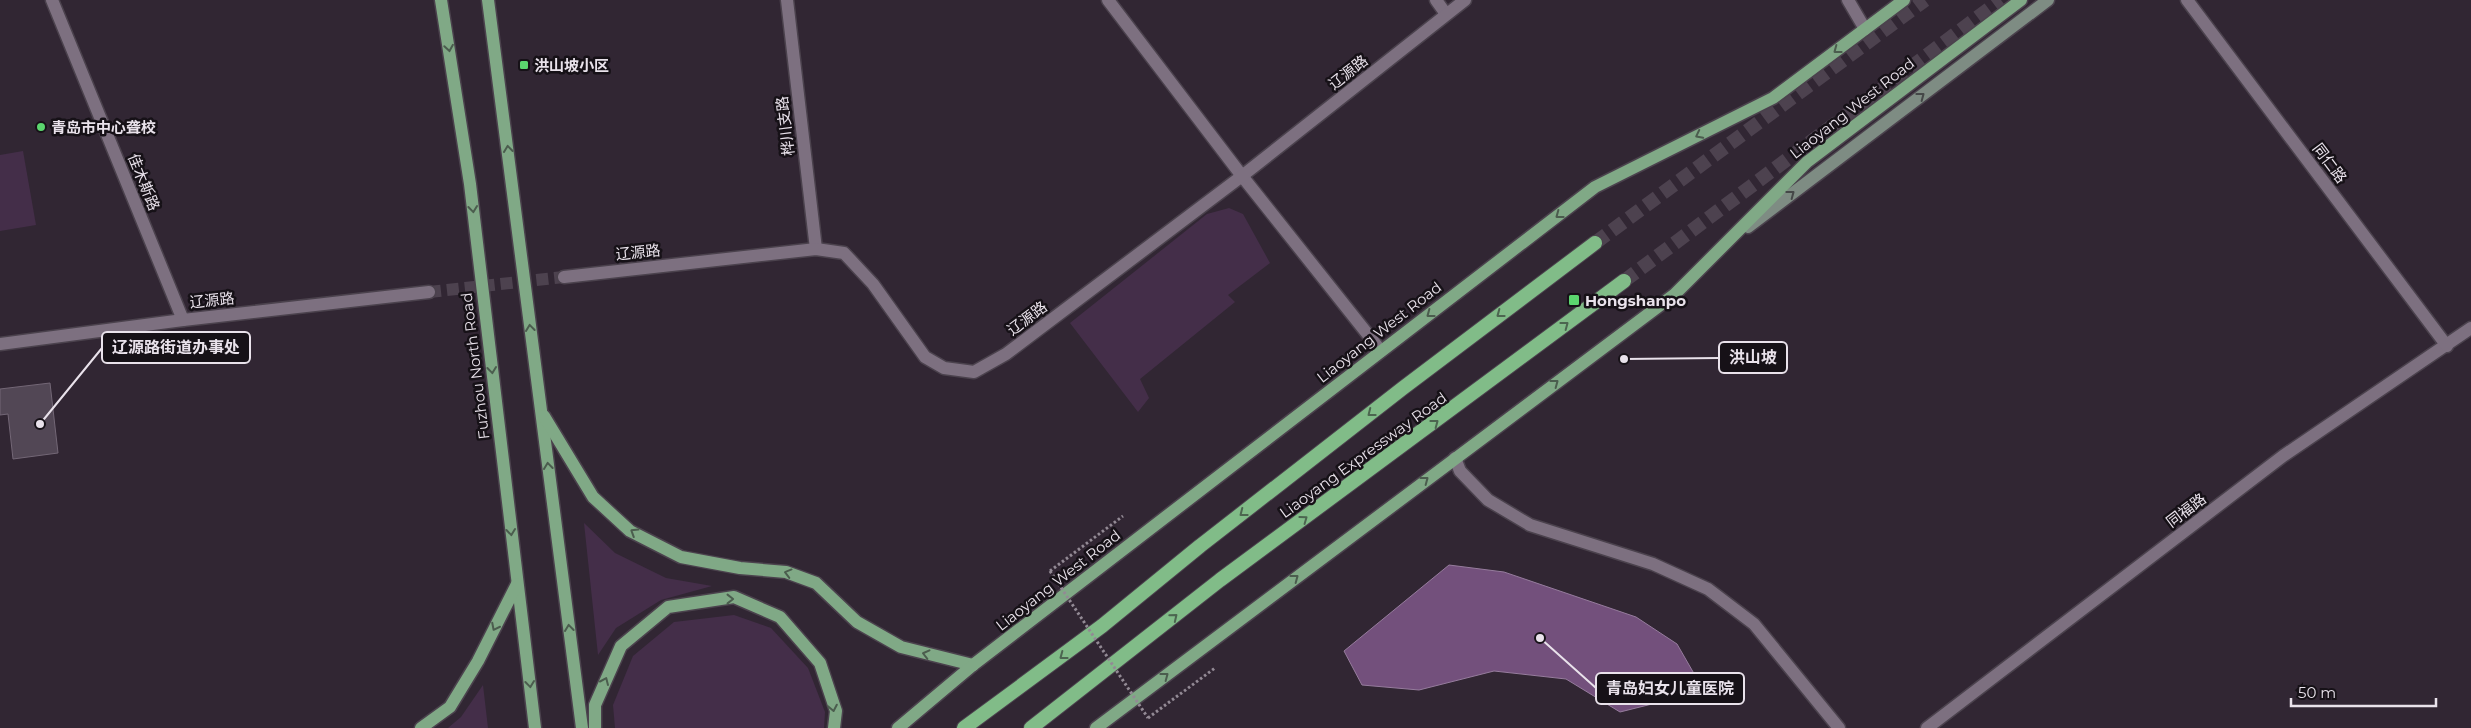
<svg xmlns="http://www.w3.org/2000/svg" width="2471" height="728" font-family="Montserrat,'Noto Sans SC',sans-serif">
	<rect width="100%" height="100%" fill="#312633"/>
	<g fill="#442e49">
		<path d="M23,151L36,225L0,231V155Z"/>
		<path d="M1229,208L1243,214L1270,263L1228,295L1235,302L1140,379L1149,398L1138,412L1070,323L1207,214Z"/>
		<path d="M584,523L615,553L666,578L712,586L661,600L616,628L598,655Z"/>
		<path d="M734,615L771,628L808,668L825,712L824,728H615L613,705L633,656L674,622Z"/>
		<path d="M483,685L488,728H448L461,717Z"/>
	</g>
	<path fill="#73507c" stroke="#967c9d" d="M1449,565L1504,572L1636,617L1677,644L1704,691L1620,712L1566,679L1494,671L1419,690L1362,685L1344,651Z"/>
	<path fill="#524755" stroke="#736776" d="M50,383L58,453L13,459L8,414L0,415V389Z"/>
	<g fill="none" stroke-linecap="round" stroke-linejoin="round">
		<path stroke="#4d424f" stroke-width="12" stroke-dasharray="12 6" stroke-linecap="butt" d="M429,292L564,277"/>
		<g stroke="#4d424f" stroke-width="14" stroke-dasharray="14 7" stroke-linecap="butt">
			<path d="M1595,243L1925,0"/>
			<path d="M1624,281L2001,0"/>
		</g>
		<defs>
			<g id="minor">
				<path d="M52,0L183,320"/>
				<path d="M787,0L816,249"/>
				<path d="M1108,0L1242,176L1381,351"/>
				<path d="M1436,0L1446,14"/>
				<path d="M1848,0L1865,29"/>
				<path d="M564,277L816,249L844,253L873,284L925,357L944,368L974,372L1006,354L1242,176L1465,0"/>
				<path d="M1455,458L1460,471L1488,500L1530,525L1653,564L1708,589L1754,624L1839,728"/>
				<path d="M1927,728L2283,456L2471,328"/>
			</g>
			<g id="tertiary">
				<path d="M2187,0L2447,346"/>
				<path d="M0,344L183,320L429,292"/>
			</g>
			<path id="secondary" d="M1748,227L2048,0"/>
			<g id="primary">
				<path d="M441,0L470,184L535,728"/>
				<path d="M488,0L582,728"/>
				<path d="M544,416L593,497L630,531L681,557L740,568L786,572L816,583L857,622L901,647L973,665"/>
				<path d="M421,728L450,707L478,661L517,584"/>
				<path d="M595,728V705L621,646L668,607L734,597L780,617L820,663L836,711L834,728"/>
				<path d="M898,728L973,665L1595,187L1773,98L1904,0"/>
				<path d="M1096,728L1675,294L1807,162L2021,0"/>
			</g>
			<g id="trunk">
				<path d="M964,728L1102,626L1200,546L1403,388L1595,243"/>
				<path d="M1031,728L1220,580L1624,281"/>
			</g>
		</defs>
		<use href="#minor" stroke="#4b424d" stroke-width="15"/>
		<use href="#tertiary" stroke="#4b424d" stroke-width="15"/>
		<use href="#secondary" stroke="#4b424d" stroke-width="15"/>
		<use href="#primary" stroke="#4b424d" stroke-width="15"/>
		<use href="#trunk" stroke="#4b424d" stroke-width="16"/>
		<g stroke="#938a95" stroke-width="3" stroke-dasharray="2.5 2.5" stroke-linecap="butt">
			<path d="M1050,571L1123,516"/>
			<path d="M1148,718L1215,668"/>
		</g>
		<use href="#minor" stroke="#7d7080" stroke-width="12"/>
		<use href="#tertiary" stroke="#7d7080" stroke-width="12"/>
		<use href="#secondary" stroke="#7e8c83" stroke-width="12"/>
		<use href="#primary" stroke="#80a986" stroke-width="12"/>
		<use href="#trunk" stroke="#81bc88" stroke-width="14"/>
		<path stroke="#938a95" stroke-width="3" stroke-dasharray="2.5 2.5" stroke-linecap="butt" d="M1050,571L1148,718"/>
	</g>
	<defs><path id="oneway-chevron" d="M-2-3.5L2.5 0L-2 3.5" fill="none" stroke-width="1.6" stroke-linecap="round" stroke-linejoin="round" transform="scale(1.25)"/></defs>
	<g stroke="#4b5d4e">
		<use href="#oneway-chevron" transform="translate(449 48) rotate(81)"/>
		<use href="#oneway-chevron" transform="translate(1837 50) rotate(143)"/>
		<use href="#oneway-chevron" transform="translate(1699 135) rotate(153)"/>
		<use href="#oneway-chevron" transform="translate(508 149) rotate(-97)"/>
		<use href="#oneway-chevron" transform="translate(473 209) rotate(83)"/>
		<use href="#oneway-chevron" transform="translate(1559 215) rotate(143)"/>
		<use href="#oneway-chevron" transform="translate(1430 314) rotate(143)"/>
		<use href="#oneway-chevron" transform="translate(530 328) rotate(-97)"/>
		<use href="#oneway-chevron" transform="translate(492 370) rotate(83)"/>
		<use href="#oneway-chevron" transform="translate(1555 383) rotate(-37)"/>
		<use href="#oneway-chevron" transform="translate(548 466) rotate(-97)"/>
		<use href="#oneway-chevron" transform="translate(1425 480) rotate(-37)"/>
		<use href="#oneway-chevron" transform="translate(511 532) rotate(83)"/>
		<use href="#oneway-chevron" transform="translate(634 532) rotate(-148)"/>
		<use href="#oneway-chevron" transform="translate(788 573) rotate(-165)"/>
		<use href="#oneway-chevron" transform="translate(1295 578) rotate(-37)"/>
		<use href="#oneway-chevron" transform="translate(730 599)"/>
		<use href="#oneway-chevron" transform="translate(495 627) rotate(117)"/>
		<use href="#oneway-chevron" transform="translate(569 628) rotate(-97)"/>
		<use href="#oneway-chevron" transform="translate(926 654) rotate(-166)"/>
		<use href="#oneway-chevron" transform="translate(1165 676) rotate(-37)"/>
		<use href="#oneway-chevron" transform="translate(605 681) rotate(-66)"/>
		<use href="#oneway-chevron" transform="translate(530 684) rotate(83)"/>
		<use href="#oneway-chevron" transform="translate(833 708) rotate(79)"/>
	</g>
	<g stroke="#454848">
		<use href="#oneway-chevron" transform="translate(1921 96) rotate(-37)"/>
		<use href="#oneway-chevron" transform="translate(1791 194) rotate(-37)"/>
	</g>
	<g stroke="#4c6650">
		<use href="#oneway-chevron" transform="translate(1500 314) rotate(143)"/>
		<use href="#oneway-chevron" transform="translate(1565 325) rotate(-37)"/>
		<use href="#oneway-chevron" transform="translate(1371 413) rotate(142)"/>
		<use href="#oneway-chevron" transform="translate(1435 423) rotate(-37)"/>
		<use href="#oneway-chevron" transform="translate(1243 513) rotate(142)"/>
		<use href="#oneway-chevron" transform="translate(1304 519) rotate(-36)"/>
		<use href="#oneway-chevron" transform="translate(1174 617) rotate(-39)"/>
		<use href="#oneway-chevron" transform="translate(1063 656) rotate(143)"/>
	</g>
	<g fill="#5bd56e" stroke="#161117" stroke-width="2">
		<rect x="519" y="60" width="10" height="10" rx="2.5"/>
		<circle cx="41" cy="127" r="5"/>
		<rect x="1568" y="294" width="12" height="12" rx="2.5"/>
	</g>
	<g text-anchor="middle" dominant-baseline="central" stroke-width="5" stroke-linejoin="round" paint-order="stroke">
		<g font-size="15" font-weight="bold" fill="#e9e2eb" stroke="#161117" text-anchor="start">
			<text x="534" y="65">洪山坡小区</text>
			<text x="51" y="127">青岛市中心聋校</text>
			<text x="1585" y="300">Hongshanpo</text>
		</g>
		<g font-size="15" fill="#e9e2eb" stroke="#161117">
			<text transform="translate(1348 72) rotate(-38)">辽源路</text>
			<text transform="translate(1852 108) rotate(-38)">Liaoyang West Road</text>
			<text transform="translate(785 126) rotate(-97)">桦川支路</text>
			<text transform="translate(2330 163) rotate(53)">同仁路</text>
			<text transform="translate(144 182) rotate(68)">佳木斯路</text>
			<text transform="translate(638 252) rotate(-6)">辽源路</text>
			<text transform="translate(212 300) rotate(-6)">辽源路</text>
			<text transform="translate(1027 318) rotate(-37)">辽源路</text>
			<text transform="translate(1379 332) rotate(-38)">Liaoyang West Road</text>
			<text transform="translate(475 366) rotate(-97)">Fuzhou North Road</text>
			<text transform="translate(1363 455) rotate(-36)">Liaoyang Expressway Road</text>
			<text transform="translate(2186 510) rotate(-37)">同福路</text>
			<text transform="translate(1058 580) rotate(-38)">Liaoyang West Road</text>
		</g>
	</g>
	<path fill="none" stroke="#e9e2eb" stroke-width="2" d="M40 424L102 348M1624 359L1719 358M1540 638L1596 688"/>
	<g fill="#e9e2eb" stroke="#161117" stroke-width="2">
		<circle cx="40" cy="424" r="5"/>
		<circle cx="1624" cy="359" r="5"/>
		<circle cx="1540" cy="638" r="5"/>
	</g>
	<g fill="#161117" stroke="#e9e2eb" stroke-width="2">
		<rect x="102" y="332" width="148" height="31" rx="5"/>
		<rect x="1719" y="342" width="68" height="31" rx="5"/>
		<rect x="1596" y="673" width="148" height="31" rx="5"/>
	</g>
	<g font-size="16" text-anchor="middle" font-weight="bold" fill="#e9e2eb">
		<text x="176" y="353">辽源路街道办事处</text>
		<text x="1753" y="363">洪山坡</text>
		<text x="1670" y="694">青岛妇女儿童医院</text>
	</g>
	<path d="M2291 698v8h145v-8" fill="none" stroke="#e9e2eb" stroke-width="2.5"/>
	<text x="2298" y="698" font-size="15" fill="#e9e2eb" stroke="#161117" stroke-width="4" paint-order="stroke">50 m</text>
</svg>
